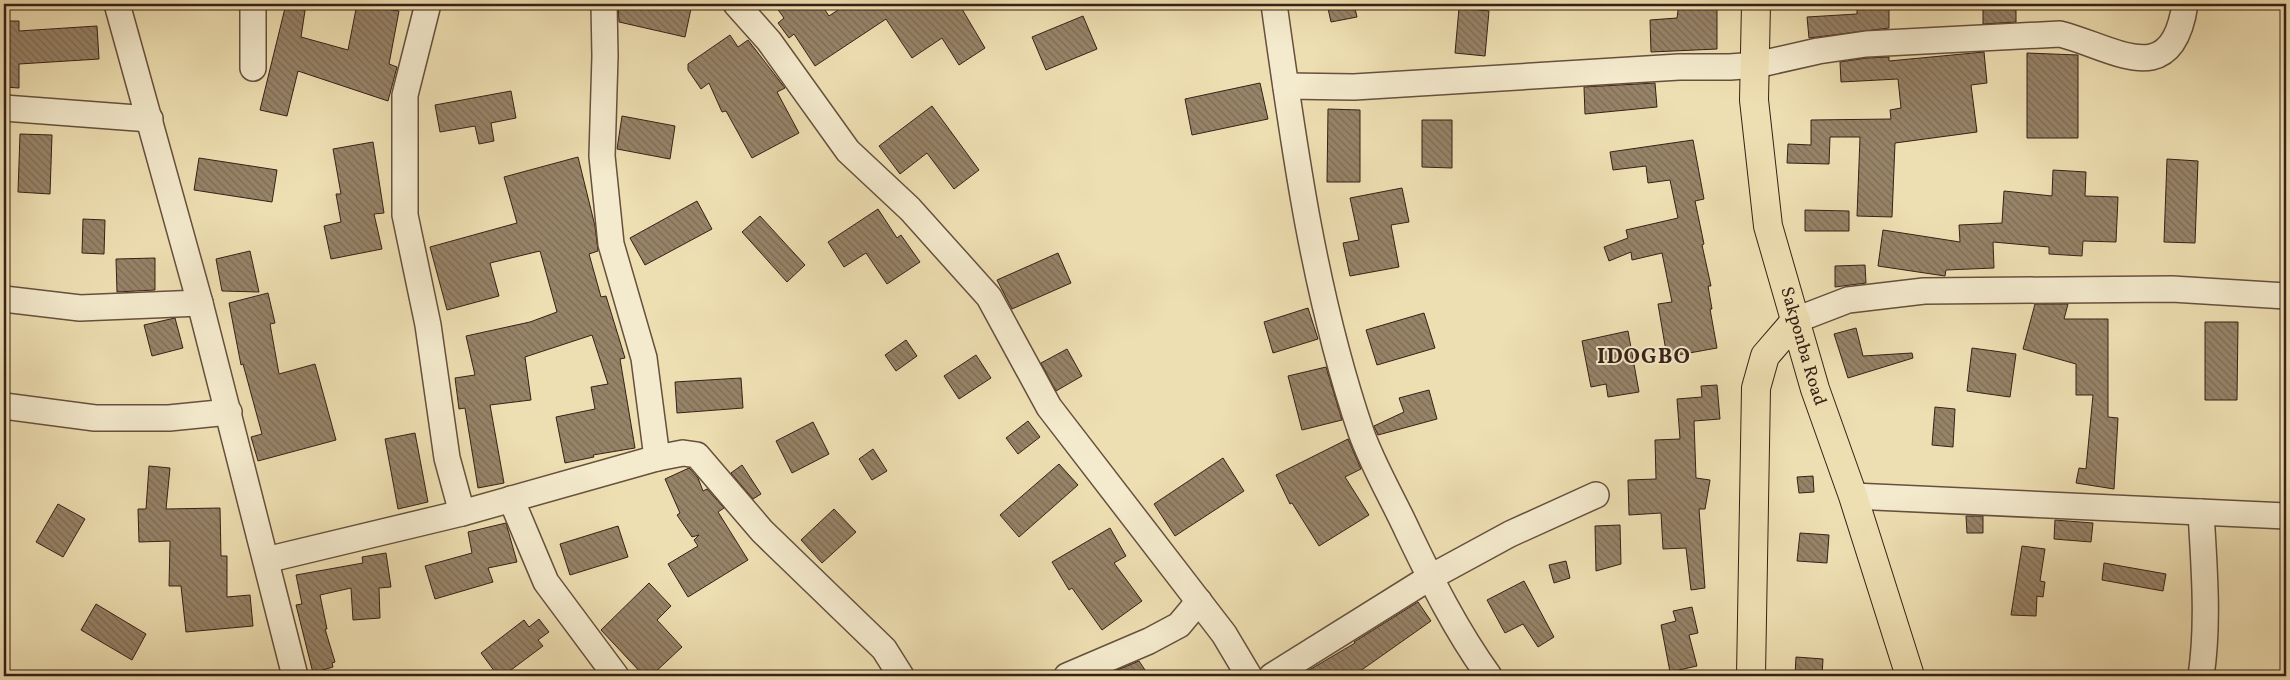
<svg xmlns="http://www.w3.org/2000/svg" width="2290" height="680" font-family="Vollkorn,serif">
	<defs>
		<pattern id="building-back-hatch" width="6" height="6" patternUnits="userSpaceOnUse" patternTransform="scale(1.25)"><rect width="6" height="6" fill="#978368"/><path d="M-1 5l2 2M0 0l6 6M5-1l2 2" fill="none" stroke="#7c6b55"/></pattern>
	</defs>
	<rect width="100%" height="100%" fill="#eedfb2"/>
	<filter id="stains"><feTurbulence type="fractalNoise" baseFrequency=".004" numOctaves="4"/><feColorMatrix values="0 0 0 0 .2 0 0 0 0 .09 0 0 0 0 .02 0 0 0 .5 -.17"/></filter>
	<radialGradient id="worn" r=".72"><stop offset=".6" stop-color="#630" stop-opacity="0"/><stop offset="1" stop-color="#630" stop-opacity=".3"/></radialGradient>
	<g fill="url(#building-back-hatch)" stroke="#382017">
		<path d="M286,4H306L301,37L348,50L357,4L399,11L389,64L397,67L388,101L298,71L287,116L260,110Z"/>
		<path d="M618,4H692L685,37L619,22Z"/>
		<path d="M774,4H821L829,16L847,4H959L985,48L959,65L942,38L912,58L886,19L815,66L794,34L789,38L778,23L784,18Z"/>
		<path d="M1327,4H1354L1357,17L1331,22Z"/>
		<path d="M1679,4H1717V49L1651,52L1650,20L1677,18Z"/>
		<path d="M1857,4H1889V28L1809,38L1807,17L1857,14Z"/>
		<path d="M1983,4H2016V22L1983,24Z"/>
		<path d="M1459,8L1489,11L1485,56L1455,53Z"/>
		<path d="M1083,16L1097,49L1046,70L1032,37Z"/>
		<path d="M4,21H19V31L97,26L99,59L19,64V88L4,87Z"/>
		<path d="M730,35L738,47L748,40L785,88L777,92L799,133L752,158L726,111L722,112L709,83L701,89L688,70V64Z"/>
		<path d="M1984,52L1987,83L1971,85L1977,132L1895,143L1892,217L1857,216L1860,137H1830L1829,164L1787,163L1788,144L1811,145V120L1891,119L1890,110L1901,108L1898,79L1841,82L1840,62L1867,58L1889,57V61Z"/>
		<path d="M2027,53L2078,55V138H2027Z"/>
		<path d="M1260,83L1268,119L1192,135L1185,99Z"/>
		<path d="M1655,83L1657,107L1585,114L1584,87Z"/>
		<path d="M511,91L516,118L491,123L494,141L479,144L475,126L440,132L435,105Z"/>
		<path d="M932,106L979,170L954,189L927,153L900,174L879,146Z"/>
		<path d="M1328,109L1360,110V182H1327Z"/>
		<path d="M622,116L675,126L670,159L617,149Z"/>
		<path d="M1422,120H1452V168L1422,167Z"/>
		<path d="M20,134L52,135L50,194L18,192Z"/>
		<path d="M1693,140L1704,199L1695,201L1704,244L1702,245L1711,286H1708L1712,309H1710L1717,348L1667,357L1658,304L1672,302L1662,253L1632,260L1631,252L1609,261L1604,247L1628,238L1626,230L1678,218L1670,180L1648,183L1646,166L1613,170L1610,152Z"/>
		<path d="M373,142L384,213L374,214L382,249L331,259L324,226L341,222L336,194H341L333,149Z"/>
		<path d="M578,157L595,226L598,251L589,254L601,297L606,296L625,358L620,359L635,448L593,455L594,457L565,463L556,417L595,409L591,387L608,384L592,335L525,357L531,400L490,405L504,483L478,488L465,408L459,409L455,378L475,375L466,336L530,322L557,312L540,251L490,263L499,296L447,310L430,247L517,223L504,177Z"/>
		<path d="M199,158L277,170L272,202L194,190Z"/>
		<path d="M2167,159L2198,161L2195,243L2164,242Z"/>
		<path d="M2053,170L2086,172L2085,196L2118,197L2116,242L2083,241L2082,256L2049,254V247L1993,242L1994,268L1946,270L1945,276L1878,266L1883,230L1960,242L1959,225L2002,223L2004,191L2052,196Z"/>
		<path d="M1402,188L1409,222L1391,225L1399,267L1350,276L1343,243L1359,240L1350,198Z"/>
		<path d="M697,201L712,229L645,265L630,238Z"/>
		<path d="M878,209L897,238L901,235L920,262L887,284L866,253L844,267L828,242Z"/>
		<path d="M1805,210L1849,211V231H1805Z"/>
		<path d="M760,216L805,265L787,282L742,232Z"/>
		<path d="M83,219L105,220L104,254L82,253Z"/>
		<path d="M250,251L259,292L222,291L216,259Z"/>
		<path d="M1058,253L1071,283L1012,309L997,280Z"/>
		<path d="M155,258V290L117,292L116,259Z"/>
		<path d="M1865,265L1866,283L1835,287V266Z"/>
		<path d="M268,293L275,323L270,324L279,374L315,364L336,440L258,461L251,437L262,434L243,364L241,365L229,303Z"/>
		<path d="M2035,304H2068L2064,319H2108V417L2118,418L2114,489L2076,483L2079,468L2086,469L2093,395H2076V364L2023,349Z"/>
		<path d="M1308,308L1318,339L1273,353L1264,322Z"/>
		<path d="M1424,313L1435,348L1377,365L1366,330Z"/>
		<path d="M175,318L183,348L152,356L144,325Z"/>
		<path d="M2205,322H2238L2237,400H2205Z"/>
		<path d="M1856,328L1863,356L1912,353L1913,358L1848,378L1834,334Z"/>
		<path d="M1628,331L1639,392L1608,397L1606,384L1591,387L1582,341Z"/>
		<path d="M906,340L917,356L896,371L885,355Z"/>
		<path d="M1972,348L2016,354L2010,397L1967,391Z"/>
		<path d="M1067,349L1082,376L1056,391L1041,363Z"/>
		<path d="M976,355L991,378L959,399L944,376Z"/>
		<path d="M1326,367L1342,420L1302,430L1288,376Z"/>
		<path d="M741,378L743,408L677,413L675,382Z"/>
		<path d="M1717,385L1720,419L1694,421L1696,478L1710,480L1705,509H1699L1705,588L1691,590L1686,548L1663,549L1661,513L1629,515L1628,480L1656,479L1655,440L1680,439L1677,399L1702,397L1701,386Z"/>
		<path d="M1429,390L1437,419L1378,435L1374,426L1404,412L1399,398Z"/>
		<path d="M1935,407L1955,409L1953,447L1932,445Z"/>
		<path d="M1028,421L1040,437L1018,454L1006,438Z"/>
		<path d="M813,422L829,454L792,473L776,441Z"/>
		<path d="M415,433L428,502L398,509L385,439Z"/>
		<path d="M1348,439L1361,469L1345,477L1369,515L1319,546L1292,503L1290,504L1276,475Z"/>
		<path d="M873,449L887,471L872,480L859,459Z"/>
		<path d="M1223,458L1244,491L1175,536L1154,504Z"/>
		<path d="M1059,464L1078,485L1019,537L1000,515Z"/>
		<path d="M742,465L761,494L753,499L731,473Z"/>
		<path d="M149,466L170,468L166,509L220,508L221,556H227V597L250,595L253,626L186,632L181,586H169L170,541L139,542L138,509H146Z"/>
		<path d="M689,468L698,478L703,491L707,489L724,508L718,512L748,560L688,597L668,564L698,546L694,540L699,535L692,537L677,515L680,513L665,479Z"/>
		<path d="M1813,476L1814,492L1799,493L1797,477Z"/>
		<path d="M58,504L85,519L63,557L36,542Z"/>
		<path d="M834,509L856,532L822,563L801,540Z"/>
		<path d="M1966,516H1983V533H1967Z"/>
		<path d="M2055,520L2093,523L2091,542L2054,539Z"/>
		<path d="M506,523L517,562L488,568L493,582L435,599L425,566L472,553L468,532Z"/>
		<path d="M1620,525L1621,564L1596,571L1595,526Z"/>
		<path d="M618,526L628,557L570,575L560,544Z"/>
		<path d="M1110,528L1126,556L1114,563L1142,601L1102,630L1072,588L1069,590L1052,562Z"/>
		<path d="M1800,533L1829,535L1827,563L1797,561Z"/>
		<path d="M2022,546L2045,549L2040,581L2045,582L2043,597L2037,596L2036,616L2011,615Z"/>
		<path d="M386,553L391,587L379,588L380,618L353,620L351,588L320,595L327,629H325L335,662L332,663L333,667L313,673L296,605L302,604L296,575L363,563L362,557Z"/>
		<path d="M1566,561L1570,578L1554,583L1549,565Z"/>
		<path d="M2104,563L2166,574L2163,591L2102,580Z"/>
		<path d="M1524,581L1554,637L1538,647L1523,624L1505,633L1487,600Z"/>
		<path d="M649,583L671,606L657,620L682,647L651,676H644L601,630Z"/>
		<path d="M1418,602L1431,621L1363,669L1348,676H1299L1355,643L1354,642Z"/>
		<path d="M96,604L146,634L132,660L81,630Z"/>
		<path d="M1692,607L1698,633L1689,635L1697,666L1670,672L1661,625L1676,621L1673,611Z"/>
		<path d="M539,619L549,632L538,640L543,646L503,676H498L481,653L524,620L529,627Z"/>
		<path d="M1796,657L1823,659L1822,676H1795Z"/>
		<path d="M1139,661L1149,676H1103Z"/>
	</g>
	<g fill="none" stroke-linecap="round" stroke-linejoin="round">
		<defs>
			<g id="minor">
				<path d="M117,4L200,303L295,676"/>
				<path d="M253,4V68"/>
				<path d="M428,4L405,95V215L428,325L447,458L462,513L657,458L683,453L697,455L762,531L884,649L901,676"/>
				<path d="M604,4L605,56L602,156L611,244L644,358L657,458"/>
				<path d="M736,4L769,41L848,151L910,209L989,297L1049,407L1224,634L1249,676"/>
				<path d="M1274,4C1294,148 1314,294 1361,432C1373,466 1393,499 1408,532C1432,582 1456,630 1489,676"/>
				<path d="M1286,86L1354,87L1679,67H1730L1756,65L1818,51L1866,44L2060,34C2115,48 2172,93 2185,4"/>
				<path d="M4,108L150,119"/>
				<path d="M4,299L80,308L200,303"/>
				<path d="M1796,320L1848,300L1924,291L2172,289L2286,296"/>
				<path d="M4,406L95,418H169L229,412"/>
				<path d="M1853,496L2286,516"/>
				<path d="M511,499L546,582L616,676"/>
				<path d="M266,560L462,513"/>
				<path d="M1067,676L1149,641L1179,625L1199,601"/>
				<path d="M1272,676L1429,578L1510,534L1596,495"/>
				<path d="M2201,676C2209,623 2204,566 2201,512"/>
			</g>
			<g id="major">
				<path id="s1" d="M1756,4L1754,100L1768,226L1815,389L1853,496L1910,676"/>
			</g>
			<path id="highway" d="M1751,676L1756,388L1765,356L1796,320"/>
		</defs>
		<use href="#minor" stroke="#66503e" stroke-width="28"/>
		<use href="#major" stroke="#382017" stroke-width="30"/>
		<use href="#highway" stroke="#382017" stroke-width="30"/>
		<use href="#minor" stroke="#f4eacd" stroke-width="25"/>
		<use href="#major" stroke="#eedfb2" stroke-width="28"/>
		<use href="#highway" stroke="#eedfb2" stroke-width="28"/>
	</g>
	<g text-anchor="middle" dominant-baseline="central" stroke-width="4" stroke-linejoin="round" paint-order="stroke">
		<g font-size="18" fill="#382017" stroke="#f4eacd">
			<text stroke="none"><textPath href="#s1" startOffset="348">Sakponba Road</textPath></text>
		</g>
		<g font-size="22" font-weight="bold" letter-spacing="1" fill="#382017" stroke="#f4eacd">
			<text x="1644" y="357">IDOGBO</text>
		</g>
	</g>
	<rect width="2290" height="680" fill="none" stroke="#eedfb2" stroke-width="20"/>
	<rect x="5" y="5" width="2280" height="670" fill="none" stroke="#382017" stroke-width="2.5"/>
	<rect x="10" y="10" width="2270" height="660" fill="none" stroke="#382017"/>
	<rect width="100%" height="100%" filter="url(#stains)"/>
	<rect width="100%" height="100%" fill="url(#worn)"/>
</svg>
